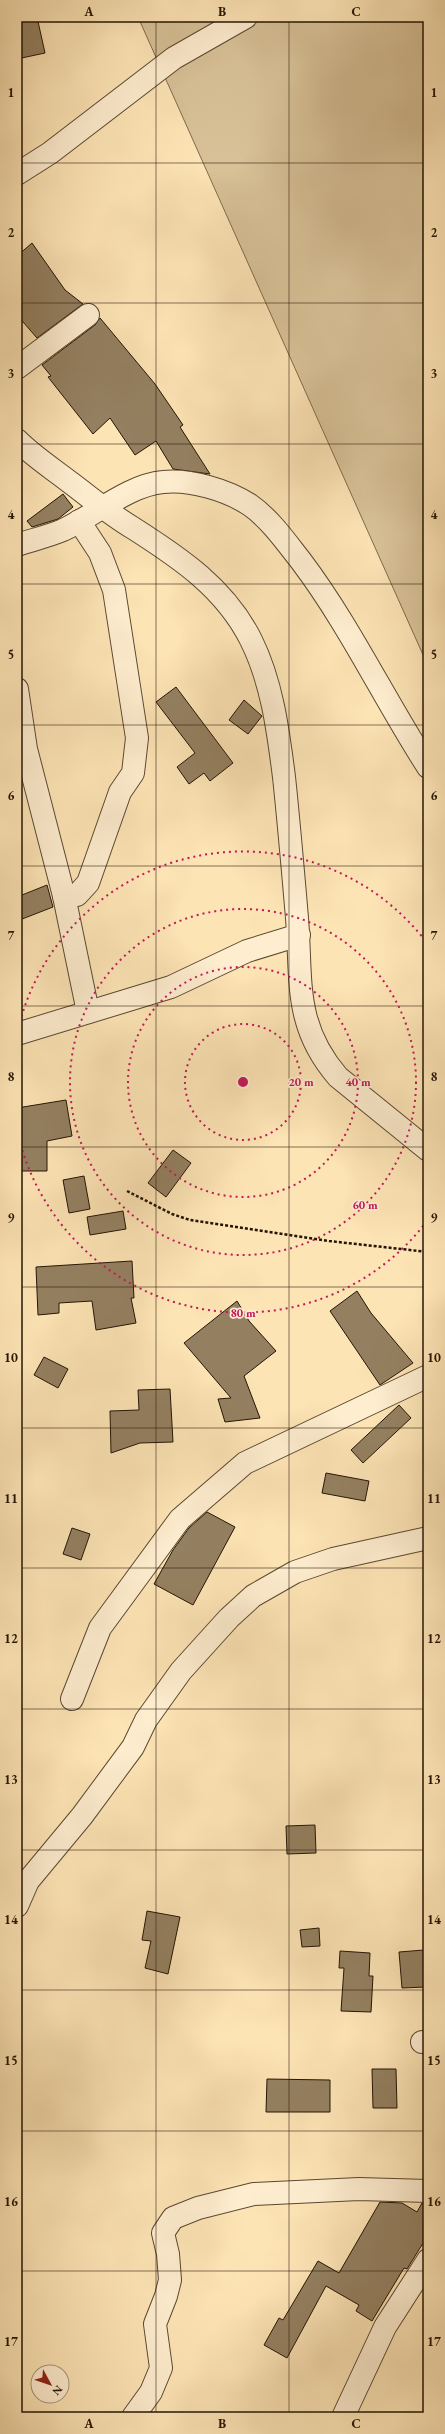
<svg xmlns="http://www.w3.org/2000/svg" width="445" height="2434" font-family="'EB Garamond',serif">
	<rect width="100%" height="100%" fill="#fde4b5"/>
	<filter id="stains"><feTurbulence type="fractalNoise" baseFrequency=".005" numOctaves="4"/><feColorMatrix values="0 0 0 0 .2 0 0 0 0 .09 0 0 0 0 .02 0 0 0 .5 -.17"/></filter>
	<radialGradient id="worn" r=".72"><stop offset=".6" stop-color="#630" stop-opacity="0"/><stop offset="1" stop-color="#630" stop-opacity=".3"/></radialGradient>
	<path fill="#d8c197" stroke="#7e6a4e" d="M138,17H428V666Z"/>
	<g fill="#948061" stroke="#231405">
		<path d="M17,17H37L45,53L17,59Z"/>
		<path d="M32,243L65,290L83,304L37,338L17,315V256Z"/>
		<path d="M100,318L155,384L183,425L180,427L210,474L173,469L156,441L135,455L110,418L93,434L48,377L51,376L42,365L95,325Z"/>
		<path d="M63,494L73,507L58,519L32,527L27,521Z"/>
		<path d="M176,687L233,763L210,781L204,773L189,784L177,767L195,753L156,702Z"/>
		<path d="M244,700L262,716L248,734L229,720Z"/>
		<path d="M47,885L53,907L17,921V897Z"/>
		<path d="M66,1100L72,1136L47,1141V1171H17V1108Z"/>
		<path d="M173,1150L191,1163L166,1197L148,1183Z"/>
		<path d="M84,1176L90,1209L69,1213L63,1180Z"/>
		<path d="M123,1211L126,1229L90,1235L87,1217Z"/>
		<path d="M132,1261L134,1298H131L136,1323L96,1330L92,1301L59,1303V1313L38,1315L36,1267Z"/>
		<path d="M357,1291L371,1313L413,1363L380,1385L330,1311Z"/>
		<path d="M237,1301L249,1321L276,1351L244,1376L260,1418L225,1422L218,1399L231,1398L184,1343Z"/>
		<path d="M44,1357L68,1369L58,1388L34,1375Z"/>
		<path d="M170,1389L173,1442L140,1443L111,1453L110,1411L139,1410L138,1390Z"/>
		<path d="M399,1405L411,1418L363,1463L351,1450Z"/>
		<path d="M326,1473L369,1481L365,1501L322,1493Z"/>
		<path d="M207,1512L235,1527L193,1605L154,1584L173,1550L189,1528Z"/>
		<path d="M72,1528L90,1534L81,1560L63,1554Z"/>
		<path d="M315,1825L316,1853L287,1854L286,1826Z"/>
		<path d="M147,1911L180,1917L168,1974L145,1968L151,1941L142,1940Z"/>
		<path d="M319,1928L320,1946L302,1947L300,1930Z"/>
		<path d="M424,1950L426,1987L402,1988L399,1952Z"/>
		<path d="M340,1951L370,1953L369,1976H373L371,2012L341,2011L344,1968H339Z"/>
		<path d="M372,2069H396L397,2108H373Z"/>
		<path d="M267,2079L330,2080V2112H266Z"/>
		<path d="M380,2202L402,2203L417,2212L422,2203H428V2235L407,2269L404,2268L372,2321L356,2311L359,2305L326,2286L287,2358L264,2345L279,2318L283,2320L318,2261L339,2273Z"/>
	</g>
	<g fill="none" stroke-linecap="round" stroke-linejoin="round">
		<defs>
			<g id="minor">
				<path d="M17,174L50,153L174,58L246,17"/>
				<path d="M17,368L88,315"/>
				<path d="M17,440C33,456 53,469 71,483C91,498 111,515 133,528C180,558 225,588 251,640C272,682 278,730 284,777C289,824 293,871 297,918C302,980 293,1025 338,1077L428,1150"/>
				<path d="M17,545C32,540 49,536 63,530C95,515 129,485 163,482C190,479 227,490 250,505C270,519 286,542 301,561C350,626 384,699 428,767"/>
				<path d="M17,689L26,749L64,896L88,1012"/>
				<path d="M64,896L77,895L88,883L120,792L133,773L137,738L114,590L100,553L79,521"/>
				<path d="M17,1034L171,987L247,951L299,935"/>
				<path d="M72,1699L100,1628L180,1519L245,1463L428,1376"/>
				<path d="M17,1906L28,1881L82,1816L133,1747L146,1720L181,1671L229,1618L253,1596L295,1572L333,1559L428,1538"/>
				<path d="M422,2042H428"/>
				<path d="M133,2417L151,2392L161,2368L155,2324L166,2296L170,2280L168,2254L163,2233L173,2218L198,2208L254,2194L359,2189L428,2191"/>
				<path d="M343,2417L385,2327L428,2260"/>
			</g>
		</defs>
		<use href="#minor" stroke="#5a4831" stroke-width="24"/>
		<path stroke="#231405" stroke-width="2.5" stroke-dasharray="3 2" stroke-linecap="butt" d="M127,1191L172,1214L190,1220L329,1241L428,1252"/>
		<use href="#minor" stroke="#feedcf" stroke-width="22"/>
	</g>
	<path fill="none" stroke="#231405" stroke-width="1" stroke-opacity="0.55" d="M156,17V2417M289,17V2417M17,163H428M17,303H428M17,444H428M17,584H428M17,725H428M17,866H428M17,1006H428M17,1147H428M17,1287H428M17,1428H428M17,1568H428M17,1709H428M17,1850H428M17,1990H428M17,2131H428M17,2271H428"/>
	<g fill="none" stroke="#c2185b" stroke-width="2" stroke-dasharray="2 4">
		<circle cx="243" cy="1082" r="58"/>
		<circle cx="243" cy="1082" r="115"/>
		<circle cx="243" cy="1082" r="173"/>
		<path d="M427 1221A231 231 0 0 1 17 1130M17 1034A231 231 0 0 1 427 943"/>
	</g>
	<circle cx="243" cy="1082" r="6" fill="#c2185b" stroke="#feedcf" stroke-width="2"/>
	<g font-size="12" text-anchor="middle" font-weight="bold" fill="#c2185b" stroke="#feedcf" stroke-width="3.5" stroke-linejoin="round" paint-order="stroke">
		<text x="301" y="1086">20 m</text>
		<text x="358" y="1086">40 m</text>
		<text x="365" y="1209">60 m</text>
		<text x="243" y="1317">80 m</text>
	</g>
	<rect width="445" height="2434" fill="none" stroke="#fde4b5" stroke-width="44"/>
	<g transform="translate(50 2384) rotate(130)"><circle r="19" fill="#feedcf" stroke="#a6967e"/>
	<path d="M0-3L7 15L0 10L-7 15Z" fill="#8f2418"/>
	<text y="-6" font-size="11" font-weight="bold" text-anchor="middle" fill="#231405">N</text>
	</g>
	<rect x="22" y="22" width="401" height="2390" fill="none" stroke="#231405" stroke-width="1.5"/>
	<g font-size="13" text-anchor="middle" font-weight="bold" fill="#231405">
		<text x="89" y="16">A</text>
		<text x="222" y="16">B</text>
		<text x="356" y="16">C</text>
		<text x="11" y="97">1</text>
		<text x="434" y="97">1</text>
		<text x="11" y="237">2</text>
		<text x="434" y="237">2</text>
		<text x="11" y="378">3</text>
		<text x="434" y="378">3</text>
		<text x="11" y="519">4</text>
		<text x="434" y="519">4</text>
		<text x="11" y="659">5</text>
		<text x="434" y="659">5</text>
		<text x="11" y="800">6</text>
		<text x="434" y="800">6</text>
		<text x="11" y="940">7</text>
		<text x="434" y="940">7</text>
		<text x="11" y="1081">8</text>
		<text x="434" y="1081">8</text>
		<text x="11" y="1222">9</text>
		<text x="434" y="1222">9</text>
		<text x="11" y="1362">10</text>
		<text x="434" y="1362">10</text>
		<text x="11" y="1503">11</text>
		<text x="434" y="1503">11</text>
		<text x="11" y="1643">12</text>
		<text x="434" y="1643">12</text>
		<text x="11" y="1784">13</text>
		<text x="434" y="1784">13</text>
		<text x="11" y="1924">14</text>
		<text x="434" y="1924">14</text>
		<text x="11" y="2065">15</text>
		<text x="434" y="2065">15</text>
		<text x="11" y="2206">16</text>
		<text x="434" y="2206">16</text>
		<text x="11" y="2346">17</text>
		<text x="434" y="2346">17</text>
		<text x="89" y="2428">A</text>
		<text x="222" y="2428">B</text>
		<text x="356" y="2428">C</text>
	</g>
	<rect width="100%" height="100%" filter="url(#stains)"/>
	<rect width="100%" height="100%" fill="url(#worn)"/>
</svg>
